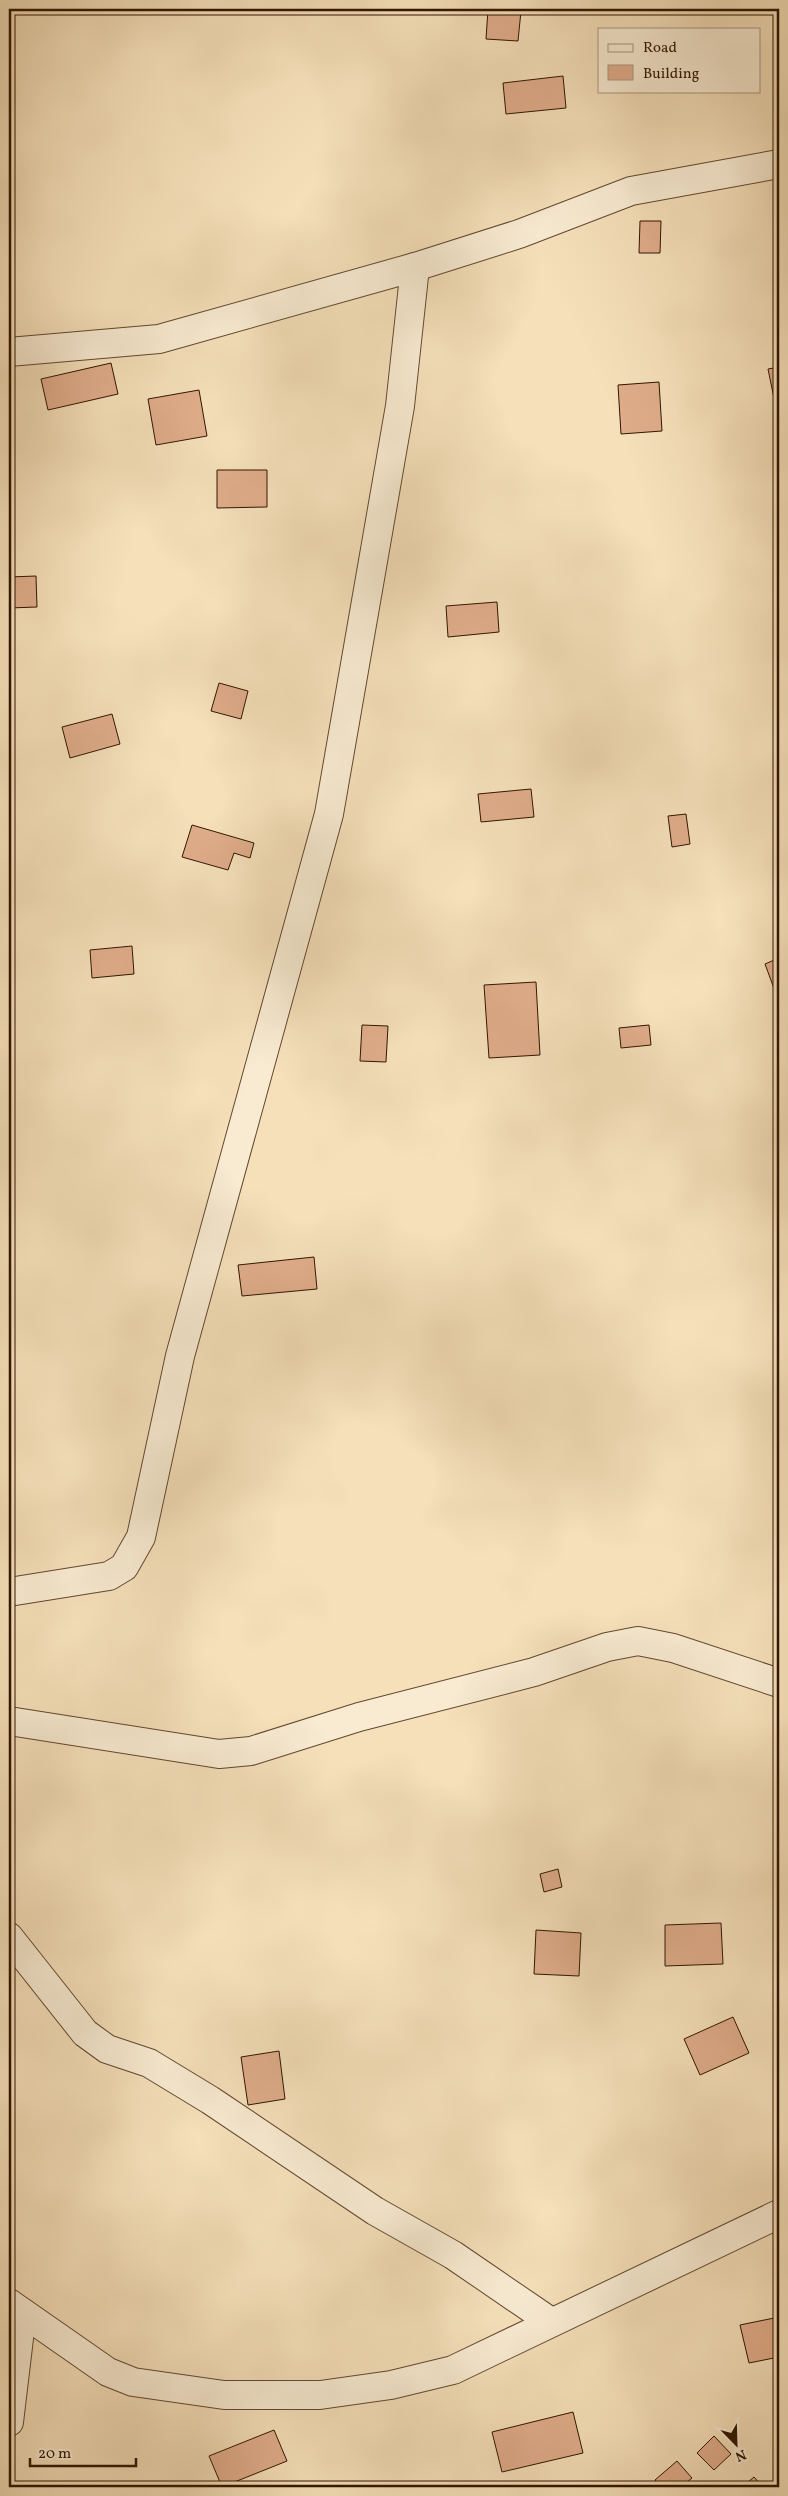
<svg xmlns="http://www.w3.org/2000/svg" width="788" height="2496" font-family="Vollkorn,serif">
	<rect width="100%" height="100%" fill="#f5e0ba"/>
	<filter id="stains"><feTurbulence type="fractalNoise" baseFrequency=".004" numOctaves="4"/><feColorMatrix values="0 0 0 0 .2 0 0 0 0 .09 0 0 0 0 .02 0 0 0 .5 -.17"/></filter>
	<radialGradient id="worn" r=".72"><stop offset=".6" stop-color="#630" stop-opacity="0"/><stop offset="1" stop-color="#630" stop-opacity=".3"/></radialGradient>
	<g fill="#e0ad8b" stroke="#301500">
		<path d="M488,9L521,11L518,41L486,39Z"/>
		<path d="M563,76L566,108L506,114L503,83Z"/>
		<path d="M640,221H661L660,253H639Z"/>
		<path d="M111,363L118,394L48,410L41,379Z"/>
		<path d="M779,367V408H776L768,369Z"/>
		<path d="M659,382L662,431L621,434L618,385Z"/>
		<path d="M199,390L207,436L156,445L148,399Z"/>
		<path d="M217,470H267V507L217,508Z"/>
		<path d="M36,576L37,607L9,608V577Z"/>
		<path d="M497,602L499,632L448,637L446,606Z"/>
		<path d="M219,683L248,691L241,719L211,711Z"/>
		<path d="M112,714L120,744L70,758L62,727Z"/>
		<path d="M531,789L534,817L481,822L478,794Z"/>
		<path d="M686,814L690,844L672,847L668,816Z"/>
		<path d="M192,825L254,843L250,858L234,853L228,870L182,857Z"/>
		<path d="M132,946L134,974L92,978L90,950Z"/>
		<path d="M779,958V1002L765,964Z"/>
		<path d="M536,982L540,1055L489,1058L484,985Z"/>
		<path d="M362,1025L388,1026L386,1062L360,1061Z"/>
		<path d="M649,1025L651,1045L621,1048L619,1028Z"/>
		<path d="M314,1257L317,1289L242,1296L238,1265Z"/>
		<path d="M558,1869L562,1887L544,1892L540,1874Z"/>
		<path d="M721,1923L723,1964L665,1966V1925Z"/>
		<path d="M536,1930L581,1933L579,1976L534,1974Z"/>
		<path d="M733,2017L749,2053L700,2075L684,2039Z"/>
		<path d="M279,2051L285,2099L248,2105L241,2057Z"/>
		<path d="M779,2317V2357L749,2363L740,2325Z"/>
		<path d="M573,2412L583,2453L502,2472L492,2432Z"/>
		<path d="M274,2430L287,2461L222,2487L209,2456Z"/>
		<path d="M714,2436L731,2454L714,2470L697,2453Z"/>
		<path d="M677,2461L692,2478L681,2487H662L655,2480Z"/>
		<path d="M754,2477L763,2487H742Z"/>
	</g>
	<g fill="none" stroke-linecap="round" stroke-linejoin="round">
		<defs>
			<g id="minor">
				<path d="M9,352L159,339L415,267L519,234L631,191L779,164"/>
				<path d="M9,1592L109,1576L124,1567L141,1537L180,1356L329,814L400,406L415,267"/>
				<path d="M9,1721L219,1754L251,1751L359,1717L534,1672L607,1647L638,1641L673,1648L779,1683"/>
				<path d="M9,1937L85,2033L107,2049L149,2063L210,2100L375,2211L453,2255L551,2322"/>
				<path d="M9,2303L108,2372L133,2382L224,2395H320L391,2385L453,2370L779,2214"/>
				<path d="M9,2422L22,2313"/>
			</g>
		</defs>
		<use href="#minor" stroke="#61482e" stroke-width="30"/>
		<use href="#minor" stroke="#f8ebd2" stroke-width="28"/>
	</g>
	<rect width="788" height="2496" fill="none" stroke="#f5e0ba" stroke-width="30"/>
	<rect x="10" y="10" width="768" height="2476" fill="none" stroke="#301500" stroke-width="2.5"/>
	<rect x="15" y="15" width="758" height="2466" fill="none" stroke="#301500"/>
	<rect x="598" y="28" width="162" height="65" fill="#f8ebd2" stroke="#a8957e"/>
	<rect x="608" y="44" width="25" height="8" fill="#f8ebd2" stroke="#a8957e"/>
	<text x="643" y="52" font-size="15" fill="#301500">Road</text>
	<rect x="608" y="65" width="25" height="15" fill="#e0ad8b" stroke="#a8957e"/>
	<text x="643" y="78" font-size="15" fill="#301500">Building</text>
	<g transform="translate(736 2444) rotate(157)" stroke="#f8ebd2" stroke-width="4" paint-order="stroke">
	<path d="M0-4L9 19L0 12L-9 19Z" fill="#301500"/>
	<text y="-8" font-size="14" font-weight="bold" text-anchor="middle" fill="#301500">N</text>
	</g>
	<path d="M30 2458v8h106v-8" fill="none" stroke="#301500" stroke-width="2.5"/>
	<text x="38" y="2458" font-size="15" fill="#301500" stroke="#f8ebd2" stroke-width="4" paint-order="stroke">20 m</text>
	<rect width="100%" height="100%" filter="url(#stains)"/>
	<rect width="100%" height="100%" fill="url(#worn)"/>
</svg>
